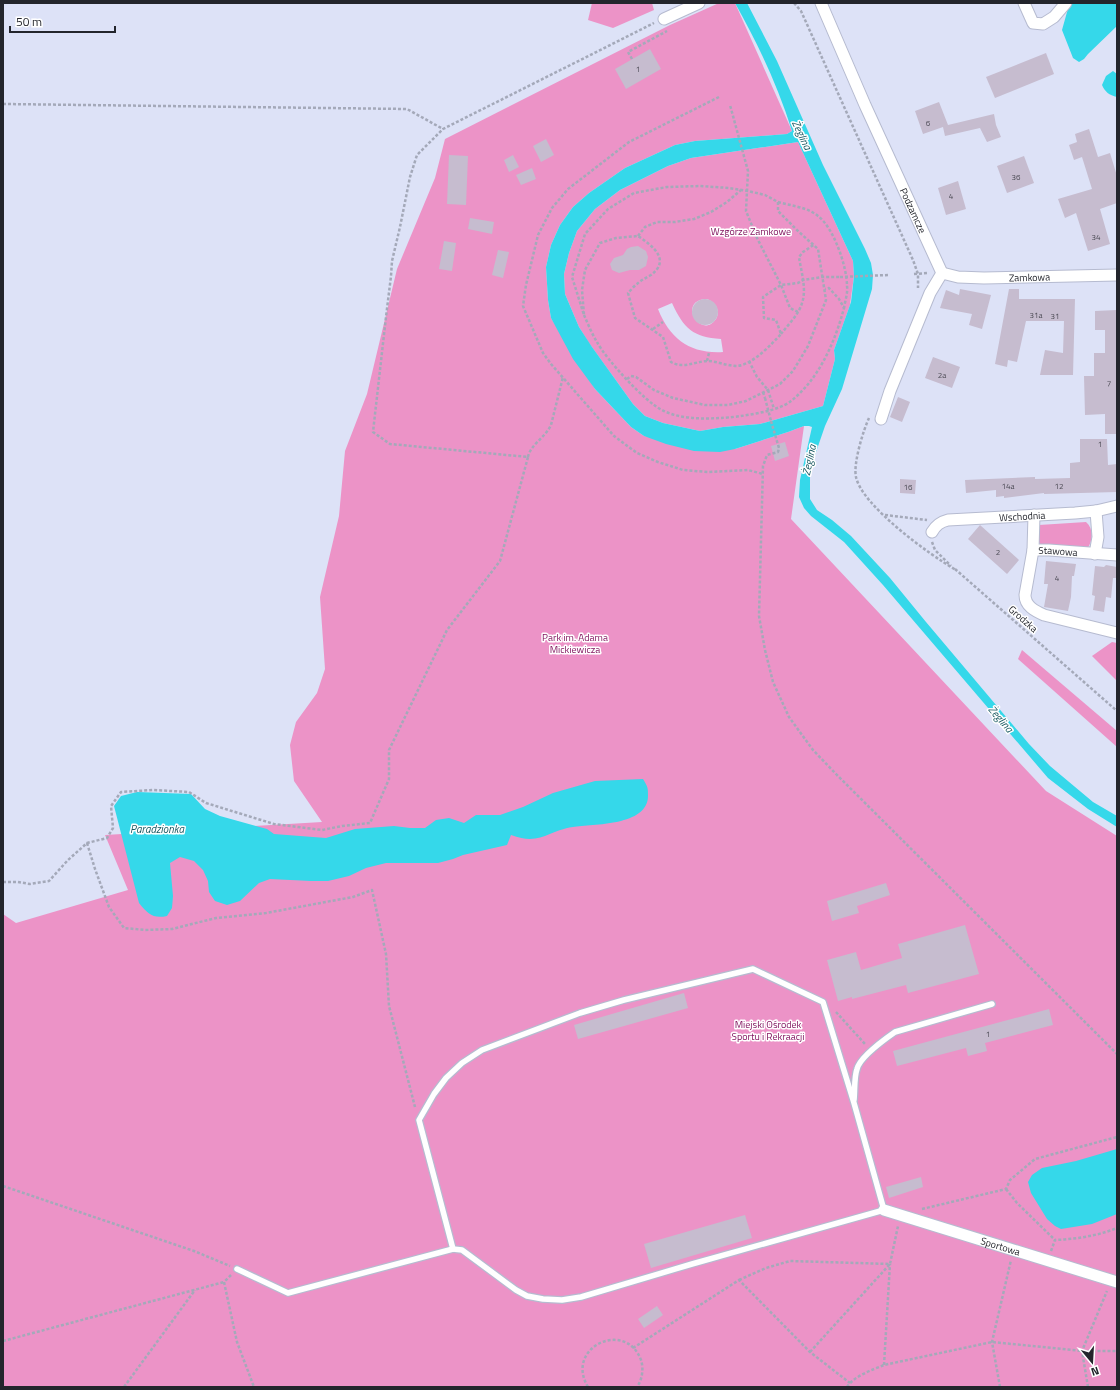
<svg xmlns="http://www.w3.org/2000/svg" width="1120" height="1390" font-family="'Titillium Web',sans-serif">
	<rect width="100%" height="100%" fill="#dde2f7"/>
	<g fill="#ec93c7" fill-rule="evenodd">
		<path d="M592,3H652L654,10L613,28L588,20Z"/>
		<path d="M719,3H735L792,131L787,134L695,141L675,145L625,168L589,193L573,207L560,225L551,245L546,267L548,300L551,318L595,389L631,427L644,436L735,449L788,432L804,426L791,519L1046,791L1117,836V1387H3V914L16,923L128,890L105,835L322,822L294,781L290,745L296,722L317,693L325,669L320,597L339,516L345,451L367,394L397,269L435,178L445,139L670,25Z"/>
		<path d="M798,142L853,261L854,276L850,305L834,350L835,359L823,406L760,424L723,427L700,431L663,423L645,416L633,404L589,343L579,327L565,294L564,274L569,253L577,231L595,209L620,190L668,166L691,158ZM707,299C715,302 721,310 716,319C701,341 676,300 707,299ZM672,303C684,329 693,337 721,339L723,352C690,354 670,339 658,309Z"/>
		<path d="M1086,522C1094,529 1093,541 1087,549L1041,546C1037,540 1036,531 1039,525Z"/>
		<path d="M1112,642L1117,643V681L1092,656Z"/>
		<path d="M1022,650L1117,731V747L1018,659Z"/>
	</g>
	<g fill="#35d8ea" fill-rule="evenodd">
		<path d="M735,3H747L777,61L823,165L865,249L871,263L873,275L872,289L842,389L825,426L814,458L810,476V499L817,510L832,520L851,536L890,578L926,622L1029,744L1050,766L1093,802L1117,816V827L1088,809L1048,778L883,585L844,542L811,516L804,508L799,497L800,480L812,427L809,426H804L788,432L735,449L720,452L694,451L666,444L644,436L631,427L595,389L573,359L551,318L548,300L546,267L551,245L560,225L573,207L589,193L625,168L675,145L695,141L787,134L792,131C778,86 758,44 735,3ZM798,142L853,261L854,276L851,302L834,350L835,359L823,406L760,424L723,427L700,431L663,423L645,416L633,404L592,347L579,327L565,294L564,274L569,253L577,231L595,209L620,190L668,166L691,158Z"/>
		<path d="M1073,3H1117V26L1088,54L1084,59L1079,62L1073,58L1062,30L1069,5Z"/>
		<path d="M1113,71L1117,74V97C1109,95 1105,92 1102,85L1106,76Z"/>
		<path d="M643,779C648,787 648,788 648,796C648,826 593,824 573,827C547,831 540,846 511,835L507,845L463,855L453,859L438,863H386L366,868L349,876L328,881H311L270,879L259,883L240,901L227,905L215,901L209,892L208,881L203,870L194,861L180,857L170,863L173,896L172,908L167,916C153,919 148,914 139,903L114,806L121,796L137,792L191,794L205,809L220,816L267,829L274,834L326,838L355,829L394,826L410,828H425L436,820L449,818L464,823L476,815H500L523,807L553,793L595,781Z"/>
		<path d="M1117,1149V1214L1092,1224L1061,1229L1055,1226L1047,1219L1031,1193L1028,1182L1032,1175L1042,1168L1076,1161Z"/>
	</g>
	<g fill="#c6bccf">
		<path d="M650,49L661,69L626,89L615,69Z"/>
		<path d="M1046,53L1054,74L995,98L986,77Z"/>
		<path d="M939,102L948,125L994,114L996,125L1001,137L987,142L980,128L945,136L943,127L923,134L915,111Z"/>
		<path d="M1089,129L1098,157L1110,153L1117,176V203L1100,209L1110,244L1088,251L1076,213L1065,218L1058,199L1092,189L1082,157L1074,160L1069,145L1077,142L1075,134Z"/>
		<path d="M546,139L554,155L541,162L533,146Z"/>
		<path d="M449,155L468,156L466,205L447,204Z"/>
		<path d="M513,155L519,167L509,172L504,160Z"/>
		<path d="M1024,156L1034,183L1007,193L997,166Z"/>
		<path d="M532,168L536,179L521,185L516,175Z"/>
		<path d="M958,181L966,209L946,215L938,188Z"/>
		<path d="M470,218L494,222L492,234L468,229Z"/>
		<path d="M444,241L456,243L452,271L439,269Z"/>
		<path d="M638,246L646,251L648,257L646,266L639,270H630L619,273L612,270L610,264L614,258L623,255L627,249L631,247Z"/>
		<path d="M498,250L509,252L503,278L492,275Z"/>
		<path d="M960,289L991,295L982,329L969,325L972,314L940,308L946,290L959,295Z"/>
		<path d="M1009,289H1019V299H1075L1073,375H1040L1045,350L1063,353L1064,321H1026L1017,362L1008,360L1007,367L995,364Z"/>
		<circle cx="705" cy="312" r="13"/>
		<path d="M1117,310V434H1105V414L1085,415L1084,376H1094V353H1105V330H1095V311Z"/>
		<path d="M933,357L960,367L952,388L925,378Z"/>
		<path d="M898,397L910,402L902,422L890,417Z"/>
		<path d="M1080,439H1107L1108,465L1117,464V492L1044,494V493L1004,498V496L996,497V490L966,493L965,480L1035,477V479L1070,478V463L1080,462Z"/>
		<path d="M785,442L789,456L775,461L771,446Z"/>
		<path d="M900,479L916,480L915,494L900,493Z"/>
		<path d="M980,525L1019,560L1007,574L968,539Z"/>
		<path d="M1046,561L1076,564L1074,576H1072L1071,597L1068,611L1044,607L1048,584H1044Z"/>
		<path d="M1106,565L1117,567V578H1113L1111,598L1106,597L1104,612L1093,610L1095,596L1092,595L1095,566L1104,567Z"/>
		<path d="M886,883L890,895L857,906L859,913L832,921L827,901Z"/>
		<path d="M965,925L979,974L908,993L906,985L852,999V997L838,1001L827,960L856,952L861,970L902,958L898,944Z"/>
		<path d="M684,993L688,1008L578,1039L574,1025Z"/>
		<path d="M1049,1009L1053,1025L985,1043L987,1051L968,1056L966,1048L897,1066L893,1051Z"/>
		<path d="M921,1177L923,1187L889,1198L886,1187Z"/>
		<path d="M745,1215L752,1238L651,1268L644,1244Z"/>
		<path d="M657,1306L663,1315L644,1328L638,1319Z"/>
	</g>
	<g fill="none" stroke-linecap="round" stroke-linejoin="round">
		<defs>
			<g id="service">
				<path d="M753,969L823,1002L854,1103L884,1210L692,1264L581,1297L562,1300L543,1299L527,1296L516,1290L462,1250L453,1249L419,1120L434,1094L446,1078L462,1063L482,1050L580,1013L624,1000Z"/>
				<path d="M854,1100C855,1091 854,1077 857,1069C860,1057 885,1039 895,1032L992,1004"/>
				<path d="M237,1269L288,1293L453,1249"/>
			</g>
			<g id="minor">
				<path id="s1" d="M821,3L865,105L942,273"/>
				<path d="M1024,3L1033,23L1043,24L1054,17L1066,3"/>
				<path d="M664,19L699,3"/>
				<path id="s2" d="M942,273L958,277L984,278L1117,275"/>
				<path d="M881,419L890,391L930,293L942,273"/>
				<path id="s3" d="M1034,515L1033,550H1049L1117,555"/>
				<path id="s4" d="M932,532C936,525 940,522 948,520L1075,513L1096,511L1117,506"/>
				<path d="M1033,550L1025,595C1025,606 1035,611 1044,615L1117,633"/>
				<path d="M1095,554L1098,537L1096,511"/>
				<path id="s5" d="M884,1210L1117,1282"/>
			</g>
		</defs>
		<use href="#service" stroke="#b6bbd0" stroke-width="8"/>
		<use href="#minor" stroke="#b6bbd0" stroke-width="13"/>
		<g stroke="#a4a9b9" stroke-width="2.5" stroke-dasharray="3 2" stroke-linecap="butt">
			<path d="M794,3L801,11L913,260L918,274V288"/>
			<path d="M632,59L628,52L667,31"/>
			<path d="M719,97L629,142L568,189L552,208L538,235L526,285L523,306L543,353L551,364L614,436L637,453L658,462L683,470L708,472L748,470L763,474"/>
			<path d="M3,104L407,109L443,129"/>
			<path d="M778,202C792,206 807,207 818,216C834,228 847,267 847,286C848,293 845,301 844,308"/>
			<path d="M638,236L645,227L657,222H675L694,219L711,212L727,202L741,190"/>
			<path d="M914,274L928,273"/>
			<path d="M798,312L790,308L781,285L798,283L803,280L822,277H840"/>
			<path d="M584,315C588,324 592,334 597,342C606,359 645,402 662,410C679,419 701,419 721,418C738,417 778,412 791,401C819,379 835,342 844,308L839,299L829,288L825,289"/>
			<path d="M653,329L663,322"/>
			<path d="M781,334C788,325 799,314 802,303C807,289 801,271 799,257L803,252L815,244"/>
			<path d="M707,361L709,353"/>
			<path d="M749,361L757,377L768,390L774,409"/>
			<path d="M627,379L631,376L636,377L654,390L673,398L705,405H728L746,401L780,384L793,371L808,346L826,300L818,249L799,232L778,211V202L765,195L748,191L729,188L700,186L667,187L634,193L608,209L585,234L572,277L584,315L582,290L585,270L600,243L616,238L638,236C653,246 671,260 651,275C646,278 641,280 637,284C634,286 631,290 628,293L635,318L663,337L671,362C684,369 693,362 707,361C717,361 727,366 737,366C752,365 772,344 781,334L776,320L764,318L763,297L781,285L757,238L746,211L748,171L730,105"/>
			<path d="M763,392L765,398"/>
			<path d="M869,418C863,431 853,464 856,477C862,506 930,555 956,570"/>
			<path d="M771,421L779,448L778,452L767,455L763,466L759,616L765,650L773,682L789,717L813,750L837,775L1117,1054"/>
			<path d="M528,457C530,445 545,438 551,425L563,377"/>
			<path d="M885,515L927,520"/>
			<path d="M932,542L935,550L951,566"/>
			<path d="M955,569L1117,711"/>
			<path d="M87,843L95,869L109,907L124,928L145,930L172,929L216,918L266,913L353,897L372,890L386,954L389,1006L415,1107"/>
			<path d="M3,882H18L30,884L49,881L68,860L87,843L107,838L113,828L111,806L121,792L153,790L189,792L206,803L274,824L322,830L342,826L370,823L389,779V750L447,630L500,561L528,457L390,444L373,432L386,317L391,276L392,261L400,227L410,177L417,155L443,129L654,23"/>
			<path d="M836,1012L865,1044"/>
			<path d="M3,1186L194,1251L230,1266"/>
			<path d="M1006,1189L1017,1203L1055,1240"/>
			<path d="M922,1209L1006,1189L1010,1180L1035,1159L1117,1137"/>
			<path d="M1051,1251L1055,1240C1076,1239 1097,1236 1117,1228"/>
			<path d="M231,1275L224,1282L237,1342L254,1387"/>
			<path d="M739,1280L766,1268L790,1261L890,1264L898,1226"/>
			<path d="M3,1341L224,1282"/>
			<path d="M633,1348L739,1280L810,1352L850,1383"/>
			<path d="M810,1352L890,1264"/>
			<path d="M884,1365L890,1264"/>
			<path d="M124,1387L195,1290"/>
			<path d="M588,1387C564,1347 626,1319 641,1360C644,1369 642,1380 637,1387"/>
			<path d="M847,1387C854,1376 872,1370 884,1365L992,1342L1082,1351H1117"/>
			<path d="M1000,1387L992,1342L1011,1260"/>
			<path d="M1088,1387L1082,1351L1107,1291"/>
		</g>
		<use href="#service" stroke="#fff" stroke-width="5.5"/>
		<use href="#minor" stroke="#fff" stroke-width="11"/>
		<g stroke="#a4a9b9" stroke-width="2.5" stroke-dasharray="3 2" stroke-linecap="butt">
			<path d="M840,277L889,275"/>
			<path d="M765,398L771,421"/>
		</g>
	</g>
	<g text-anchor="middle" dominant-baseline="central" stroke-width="3" stroke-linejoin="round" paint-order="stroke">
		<g font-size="8" fill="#4c4b55">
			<text x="638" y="69">1</text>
			<text x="928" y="123">6</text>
			<text x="1016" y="177">36</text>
			<text x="951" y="196">4</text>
			<text x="1096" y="237">34</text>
			<text x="1036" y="315">31a</text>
			<text x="1055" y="316">31</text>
			<text x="942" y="375">2a</text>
			<text x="1109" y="383">7</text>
			<text x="1100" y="444">1</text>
			<text x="1008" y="486">14a</text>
			<text x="1059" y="486">12</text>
			<text x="908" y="487">16</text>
			<text x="998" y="552">2</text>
			<text x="1057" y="578">4</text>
			<text x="988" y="1034">1</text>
		</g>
		<g font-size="10" fill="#23252c" stroke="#fff">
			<text stroke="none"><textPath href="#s1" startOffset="227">Podzamcze</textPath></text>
			<text stroke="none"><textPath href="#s2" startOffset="88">Zamkowa</textPath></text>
			<text stroke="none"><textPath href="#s4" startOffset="95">Wschodnia</textPath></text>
			<text stroke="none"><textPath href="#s3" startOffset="60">Stawowa</textPath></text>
			<text transform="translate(1023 619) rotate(41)">Grodzka</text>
			<text stroke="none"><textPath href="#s5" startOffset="122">Sportowa</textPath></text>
		</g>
		<g font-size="10" fill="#821660" stroke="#fff">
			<text x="751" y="231">Wzgórze Zamkowe</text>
			<text x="575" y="637">Park im. Adama<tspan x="575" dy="12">Mickiewicza</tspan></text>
			<text x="768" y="1024">Miejski Ośrodek<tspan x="768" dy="12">Sportu i Rekraacji</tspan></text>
		</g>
		<g font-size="11" font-style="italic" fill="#185860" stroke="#fff">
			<text transform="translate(802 135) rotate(65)">Żeglina</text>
			<text transform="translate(809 460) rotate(-78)">Żeglina</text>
			<text transform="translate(1001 719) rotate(49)">Żeglina</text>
			<text x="157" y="829">Paradzionka</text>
		</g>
	</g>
	<rect width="1120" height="1390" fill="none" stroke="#23252c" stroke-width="8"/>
	<g transform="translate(1092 1362) rotate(162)" stroke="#ffffff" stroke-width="3" paint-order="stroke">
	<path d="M0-3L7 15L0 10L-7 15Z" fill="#23252c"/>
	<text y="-6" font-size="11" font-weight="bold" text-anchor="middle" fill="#23252c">N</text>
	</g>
	<path d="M10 26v6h105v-6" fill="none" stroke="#23252c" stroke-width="2"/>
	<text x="16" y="26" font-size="12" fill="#23252c" stroke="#ffffff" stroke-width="3" paint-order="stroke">50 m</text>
</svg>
